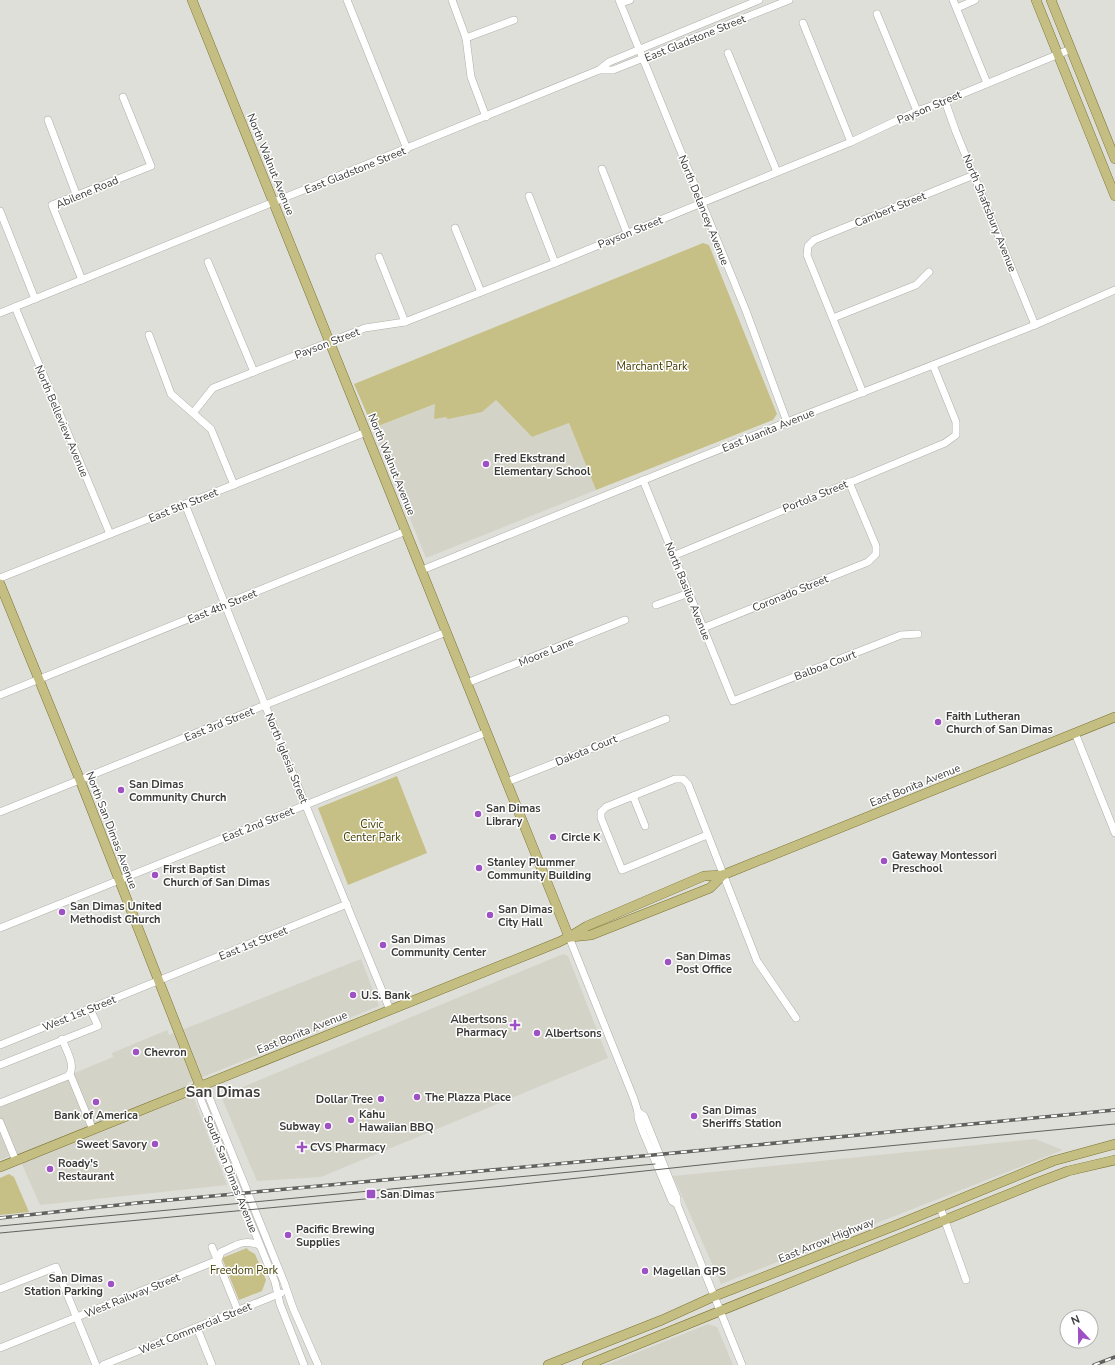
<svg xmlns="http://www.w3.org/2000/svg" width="1115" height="1365" font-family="'Nunito Sans',sans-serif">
	<rect width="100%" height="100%" fill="#dfdfda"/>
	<g fill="#d4d3c7">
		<path d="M 496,400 L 532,437 L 569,423 L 596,490 L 426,558 L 373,428 L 436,404 L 482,412 Z"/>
		<path d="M 563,954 L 568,956 L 608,1058 L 321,1177 L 257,1181 L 221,1096 Z"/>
		<path d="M 361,959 L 379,1006 L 188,1083 L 227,1185 L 40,1205 L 17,1153 L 0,1160 L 0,1104 L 113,1057 L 112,1053 L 167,1030 L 169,1035 Z"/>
		<path d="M 1035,1139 L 1063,1150 L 721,1284 L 673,1176 Z"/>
		<path d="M 708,1324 L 717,1327 L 733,1365 L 606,1365 Z"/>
	</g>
	<g fill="#c6c086">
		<path d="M 703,243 L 709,245 L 777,414 L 773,420 L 596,490 L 569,423 L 532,437 L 496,400 L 482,412 L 448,419 L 446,417 L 434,419 L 435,404 L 373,428 L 354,384 Z"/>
		<path d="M 397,776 L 427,853 L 348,885 L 318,808 Z"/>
		<path d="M 9,1174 L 14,1177 L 29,1212 L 0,1215 L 0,1178 Z"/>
		<path d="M 247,1248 L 248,1250 L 255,1254 L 266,1280 L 262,1291 L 239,1300 L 222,1258 Z"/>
	</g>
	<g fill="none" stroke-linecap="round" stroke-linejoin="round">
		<defs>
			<g id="minor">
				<path d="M 347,0 L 407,149"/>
				<path d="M 452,0 L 466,38 L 471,77 L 486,117"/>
				<path d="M 619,0 L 746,311 L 787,422"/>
				<path d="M 953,0 L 987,83"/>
				<path d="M 621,3 L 630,0"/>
				<path d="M 957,8 L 975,0"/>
				<path d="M 877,14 L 917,111"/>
				<path d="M 803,23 L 851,142"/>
				<path d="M 466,38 L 514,20"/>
				<path d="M 728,53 L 777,172"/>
				<path d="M 599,70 L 613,70 L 789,0"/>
				<path d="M 945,101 L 956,132 L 1035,325"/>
				<path d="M 48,120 L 76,194"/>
				<path d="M 602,169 L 627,233"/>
				<path d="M 529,196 L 555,263"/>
				<path d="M 0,211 L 35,299"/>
				<path d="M 455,228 L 481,292"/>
				<path d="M 379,257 L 405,322"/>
				<path d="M 208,262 L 254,372"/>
				<path d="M 82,280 L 52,205 L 151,166 L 123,97"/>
				<path d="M 15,307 L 110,534"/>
				<path d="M 0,313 L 599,70 L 609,62 L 759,0"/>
				<path d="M 833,318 L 916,285 L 929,272"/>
				<path d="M 149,335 L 171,394 L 211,429 L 234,485"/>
				<path d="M 863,393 L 807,255 L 808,246 L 814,240 L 974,175"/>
				<path d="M 193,413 L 213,388 L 365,328 L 405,322 L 555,263 L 851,142 L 917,111 L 945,101 L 1071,49"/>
				<path d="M 643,480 L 733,701 L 901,635 L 918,634"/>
				<path d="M 185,504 L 285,755 L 390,1010"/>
				<path d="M 673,556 L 945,443 L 956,435 L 956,422 L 933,365"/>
				<path d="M 422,570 L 787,422 L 1035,325 L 1115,290"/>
				<path d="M 0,578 L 366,432"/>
				<path d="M 656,605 L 689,593"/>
				<path d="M 703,628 L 868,562 L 876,554 L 876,546 L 849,482"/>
				<path d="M 467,683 L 625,620"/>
				<path d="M 0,695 L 406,531"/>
				<path d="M 1075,733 L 1115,833"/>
				<path d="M 507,782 L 666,719"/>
				<path d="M 633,796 L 645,826"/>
				<path d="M 0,812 L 446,632"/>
				<path d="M 707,835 L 622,870 L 601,818 L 601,812 L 606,807 L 675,779 L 683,779 L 688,784 L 757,961 L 796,1018"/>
				<path d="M 0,928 L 487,732"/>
				<path d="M 569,937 L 634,1099 L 638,1112 L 638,1118 L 643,1132 L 672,1201 L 677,1204"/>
				<path d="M 0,1045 L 347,904"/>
				<path d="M 0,1065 L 98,1026 L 90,1009"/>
				<path d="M 70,1074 L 93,1130"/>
				<path d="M 200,1086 L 209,1097 L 284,1282 L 293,1308 L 318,1365"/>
				<path d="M 200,1086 L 201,1100 L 275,1282 L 280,1304 L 304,1365"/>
				<path d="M 0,1103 L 68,1076 C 77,1067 66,1050 62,1039"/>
				<path d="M 638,1112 L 644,1116 L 677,1198 L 677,1204 L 742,1365"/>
				<path d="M 0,1122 L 16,1161"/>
				<path d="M 940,1207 L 966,1280"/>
				<path d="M 212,1247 L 238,1311"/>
				<path d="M 0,1289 L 56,1267 L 96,1365"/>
				<path d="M 197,1328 L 212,1365"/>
				<path d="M 0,1348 L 218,1260 L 221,1252 C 237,1245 243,1239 259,1245"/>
				<path d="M 103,1365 L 281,1293"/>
			</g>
			<g id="major">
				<path d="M 192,0 L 569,937"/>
				<path d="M 1036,0 L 1115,196"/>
				<path d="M 1051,0 L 1115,159"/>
				<path d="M 0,584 L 80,780 L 200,1086"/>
				<path d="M 571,937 L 591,935 L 710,888 L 723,875"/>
				<path d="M 0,1167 L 559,942 L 569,937 L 587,926 L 704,876 L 723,875 L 1115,717"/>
				<path d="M 548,1365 L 662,1320 L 715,1296 L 899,1224 L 1053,1161 L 1115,1144"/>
				<path d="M 587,1365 L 1036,1183 L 1068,1171 L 1115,1160"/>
			</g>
		</defs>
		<use href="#minor" stroke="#aeada9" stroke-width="8"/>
		<use href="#major" stroke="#7b7432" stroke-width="10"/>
		<use href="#minor" stroke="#fff" stroke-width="7"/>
		<use href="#major" stroke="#c5be82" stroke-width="9"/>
		<g stroke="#61615e" stroke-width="1">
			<path d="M 0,1226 L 655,1164"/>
			<path d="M 0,1233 L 504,1186 L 775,1157 L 1115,1124"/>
		</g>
		<defs>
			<g id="rail">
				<path d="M 0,1218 L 137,1203 L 653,1155 L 1115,1110"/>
				<path d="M 1094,1365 L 1115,1357"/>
			</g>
		</defs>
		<use href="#rail" stroke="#61615e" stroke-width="3.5"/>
		<use href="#rail" stroke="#fff" stroke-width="2" stroke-dasharray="6" stroke-linecap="butt"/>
	</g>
	<g fill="#9d51c3" stroke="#fff" stroke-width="1.5">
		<circle cx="486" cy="464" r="4"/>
		<circle cx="938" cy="722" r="4"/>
		<circle cx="121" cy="790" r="4"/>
		<circle cx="478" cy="814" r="4"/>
		<circle cx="553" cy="837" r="4"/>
		<circle cx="884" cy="861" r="4"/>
		<circle cx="479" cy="868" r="4"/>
		<circle cx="155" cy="875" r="4"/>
		<circle cx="62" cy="912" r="4"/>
		<circle cx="490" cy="915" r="4"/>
		<circle cx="383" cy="945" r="4"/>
		<circle cx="668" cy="962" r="4"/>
		<circle cx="353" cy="995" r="4"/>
		<path d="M513 1019h4v4h4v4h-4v4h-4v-4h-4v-4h4z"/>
		<circle cx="537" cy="1033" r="4"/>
		<circle cx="136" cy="1052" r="4"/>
		<circle cx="417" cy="1097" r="4"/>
		<circle cx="381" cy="1099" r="4"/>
		<circle cx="96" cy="1102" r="4"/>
		<circle cx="694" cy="1116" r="4"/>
		<circle cx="351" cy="1120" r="4"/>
		<circle cx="328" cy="1126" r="4"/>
		<circle cx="155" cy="1144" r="4"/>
		<path d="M300 1141h4v4h4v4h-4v4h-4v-4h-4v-4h4z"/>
		<circle cx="50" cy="1169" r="4"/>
		<rect x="366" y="1189" width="10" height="10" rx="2"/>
		<circle cx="288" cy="1235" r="4"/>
		<circle cx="645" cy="1271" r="4"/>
		<circle cx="111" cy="1284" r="4"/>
	</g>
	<g text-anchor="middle" stroke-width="3" stroke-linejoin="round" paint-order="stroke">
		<g font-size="11" fill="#3b3b39" stroke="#fff">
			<text transform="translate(695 38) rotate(-22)" y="4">East Gladstone Street</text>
			<text transform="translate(929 107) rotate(-23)" y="4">Payson Street</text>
			<text transform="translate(271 164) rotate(68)" y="4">North Walnut Avenue</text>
			<text transform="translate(355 170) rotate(-22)" y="4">East Gladstone Street</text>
			<text transform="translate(87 192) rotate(-23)" y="4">Abilene Road</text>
			<text transform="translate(890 209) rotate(-22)" y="4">Cambert Street</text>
			<text transform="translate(704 210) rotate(68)" y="4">North Delancey Avenue</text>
			<text transform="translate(990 213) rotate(68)" y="4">North Shaftsbury Avenue</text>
			<text transform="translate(630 232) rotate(-22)" y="4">Payson Street</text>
			<text transform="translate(327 343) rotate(-21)" y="4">Payson Street</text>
			<text transform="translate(62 421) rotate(67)" y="4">North Belleview Avenue</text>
			<text transform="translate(768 430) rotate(-22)" y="4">East Juanita Avenue</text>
			<text transform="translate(392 464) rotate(68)" y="4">North Walnut Avenue</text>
			<text transform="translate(815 496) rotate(-22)" y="4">Portola Street</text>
			<text transform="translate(183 505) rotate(-22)" y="4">East 5th Street</text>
			<text transform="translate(688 591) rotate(68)" y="4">North Basilio Avenue</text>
			<text transform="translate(790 593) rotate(-22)" y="4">Coronado Street</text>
			<text transform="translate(222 606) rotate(-22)" y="4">East 4th Street</text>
			<text transform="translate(546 652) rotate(-22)" y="4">Moore Lane</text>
			<text transform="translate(825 665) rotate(-21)" y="4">Balboa Court</text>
			<text transform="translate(219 724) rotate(-22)" y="4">East 3rd Street</text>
			<text transform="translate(586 750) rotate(-22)" y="4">Dakota Court</text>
			<text transform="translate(287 758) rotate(68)" y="4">North Iglesia Street</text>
			<text transform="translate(915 785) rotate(-22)" y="4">East Bonita Avenue</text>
			<text transform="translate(258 824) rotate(-22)" y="4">East 2nd Street</text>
			<text transform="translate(112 830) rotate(69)" y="4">North San Dimas Avenue</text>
			<text transform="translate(253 943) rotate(-22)" y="4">East 1st Street</text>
			<text transform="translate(79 1013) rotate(-22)" y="4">West 1st Street</text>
			<text transform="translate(302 1032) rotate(-22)" y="4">East Bonita Avenue</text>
			<text transform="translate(231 1174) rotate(68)" y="4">South San Dimas Avenue</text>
			<text transform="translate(826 1240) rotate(-22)" y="4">East Arrow Highway</text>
			<text transform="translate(132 1295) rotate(-22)" y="4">West Railway Street</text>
			<text transform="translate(195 1328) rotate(-22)" y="4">West Commercial Street</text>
		</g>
		<g font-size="11" fill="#433d01" stroke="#fff">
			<text x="652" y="370">Marchant Park</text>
			<text x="372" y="828">Civic<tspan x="372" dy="13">Center Park</tspan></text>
			<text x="244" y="1274">Freedom Park</text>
		</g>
		<g font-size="11" font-weight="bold" fill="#3b3b39" stroke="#fff" text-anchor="start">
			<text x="494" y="462">Fred Ekstrand<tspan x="494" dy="13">Elementary School</tspan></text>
			<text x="946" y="720">Faith Lutheran<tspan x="946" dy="13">Church of San Dimas</tspan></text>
			<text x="129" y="788">San Dimas<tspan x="129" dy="13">Community Church</tspan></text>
			<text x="486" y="812">San Dimas<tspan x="486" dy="13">Library</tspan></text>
			<text x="561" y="841">Circle K</text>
			<text x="892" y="859">Gateway Montessori<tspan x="892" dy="13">Preschool</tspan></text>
			<text x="487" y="866">Stanley Plummer<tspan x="487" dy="13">Community Building</tspan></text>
			<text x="163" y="873">First Baptist<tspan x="163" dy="13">Church of San Dimas</tspan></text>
			<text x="70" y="910">San Dimas United<tspan x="70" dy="13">Methodist Church</tspan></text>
			<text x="498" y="913">San Dimas<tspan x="498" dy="13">City Hall</tspan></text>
			<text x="391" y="943">San Dimas<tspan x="391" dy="13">Community Center</tspan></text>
			<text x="676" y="960">San Dimas<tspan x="676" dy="13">Post Office</tspan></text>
			<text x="361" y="999">U.S. Bank</text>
			<text x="507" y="1023" text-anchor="end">Albertsons<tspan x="507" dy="13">Pharmacy</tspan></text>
			<text x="545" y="1037">Albertsons</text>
			<text x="144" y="1056">Chevron</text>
			<text x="425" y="1101">The Plazza Place</text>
			<text x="373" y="1103" text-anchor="end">Dollar Tree</text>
			<text x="702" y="1114">San Dimas<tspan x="702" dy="13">Sheriffs Station</tspan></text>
			<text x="359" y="1118">Kahu<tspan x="359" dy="13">Hawaiian BBQ</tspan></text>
			<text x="96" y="1119" text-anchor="middle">Bank of America</text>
			<text x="320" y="1130" text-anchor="end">Subway</text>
			<text x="147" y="1148" text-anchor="end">Sweet Savory</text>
			<text x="310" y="1151">CVS Pharmacy</text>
			<text x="58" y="1167">Roady's<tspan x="58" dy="13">Restaurant</tspan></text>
			<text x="380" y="1198">San Dimas</text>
			<text x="296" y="1233">Pacific Brewing<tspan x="296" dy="13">Supplies</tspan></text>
			<text x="653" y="1275">Magellan GPS</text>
			<text x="103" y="1282" text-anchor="end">San Dimas<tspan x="103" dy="13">Station Parking</tspan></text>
		</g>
		<g font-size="15" font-weight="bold" fill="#3e3d39" stroke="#fff">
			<text x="223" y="1097">San Dimas</text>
		</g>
	</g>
	<g transform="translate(1079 1329) rotate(338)"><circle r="19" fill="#ffffff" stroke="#b1b1b0"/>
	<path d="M0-3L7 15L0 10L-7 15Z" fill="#9d51c3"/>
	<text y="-6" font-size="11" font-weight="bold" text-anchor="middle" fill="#3b3b39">N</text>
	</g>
</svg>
